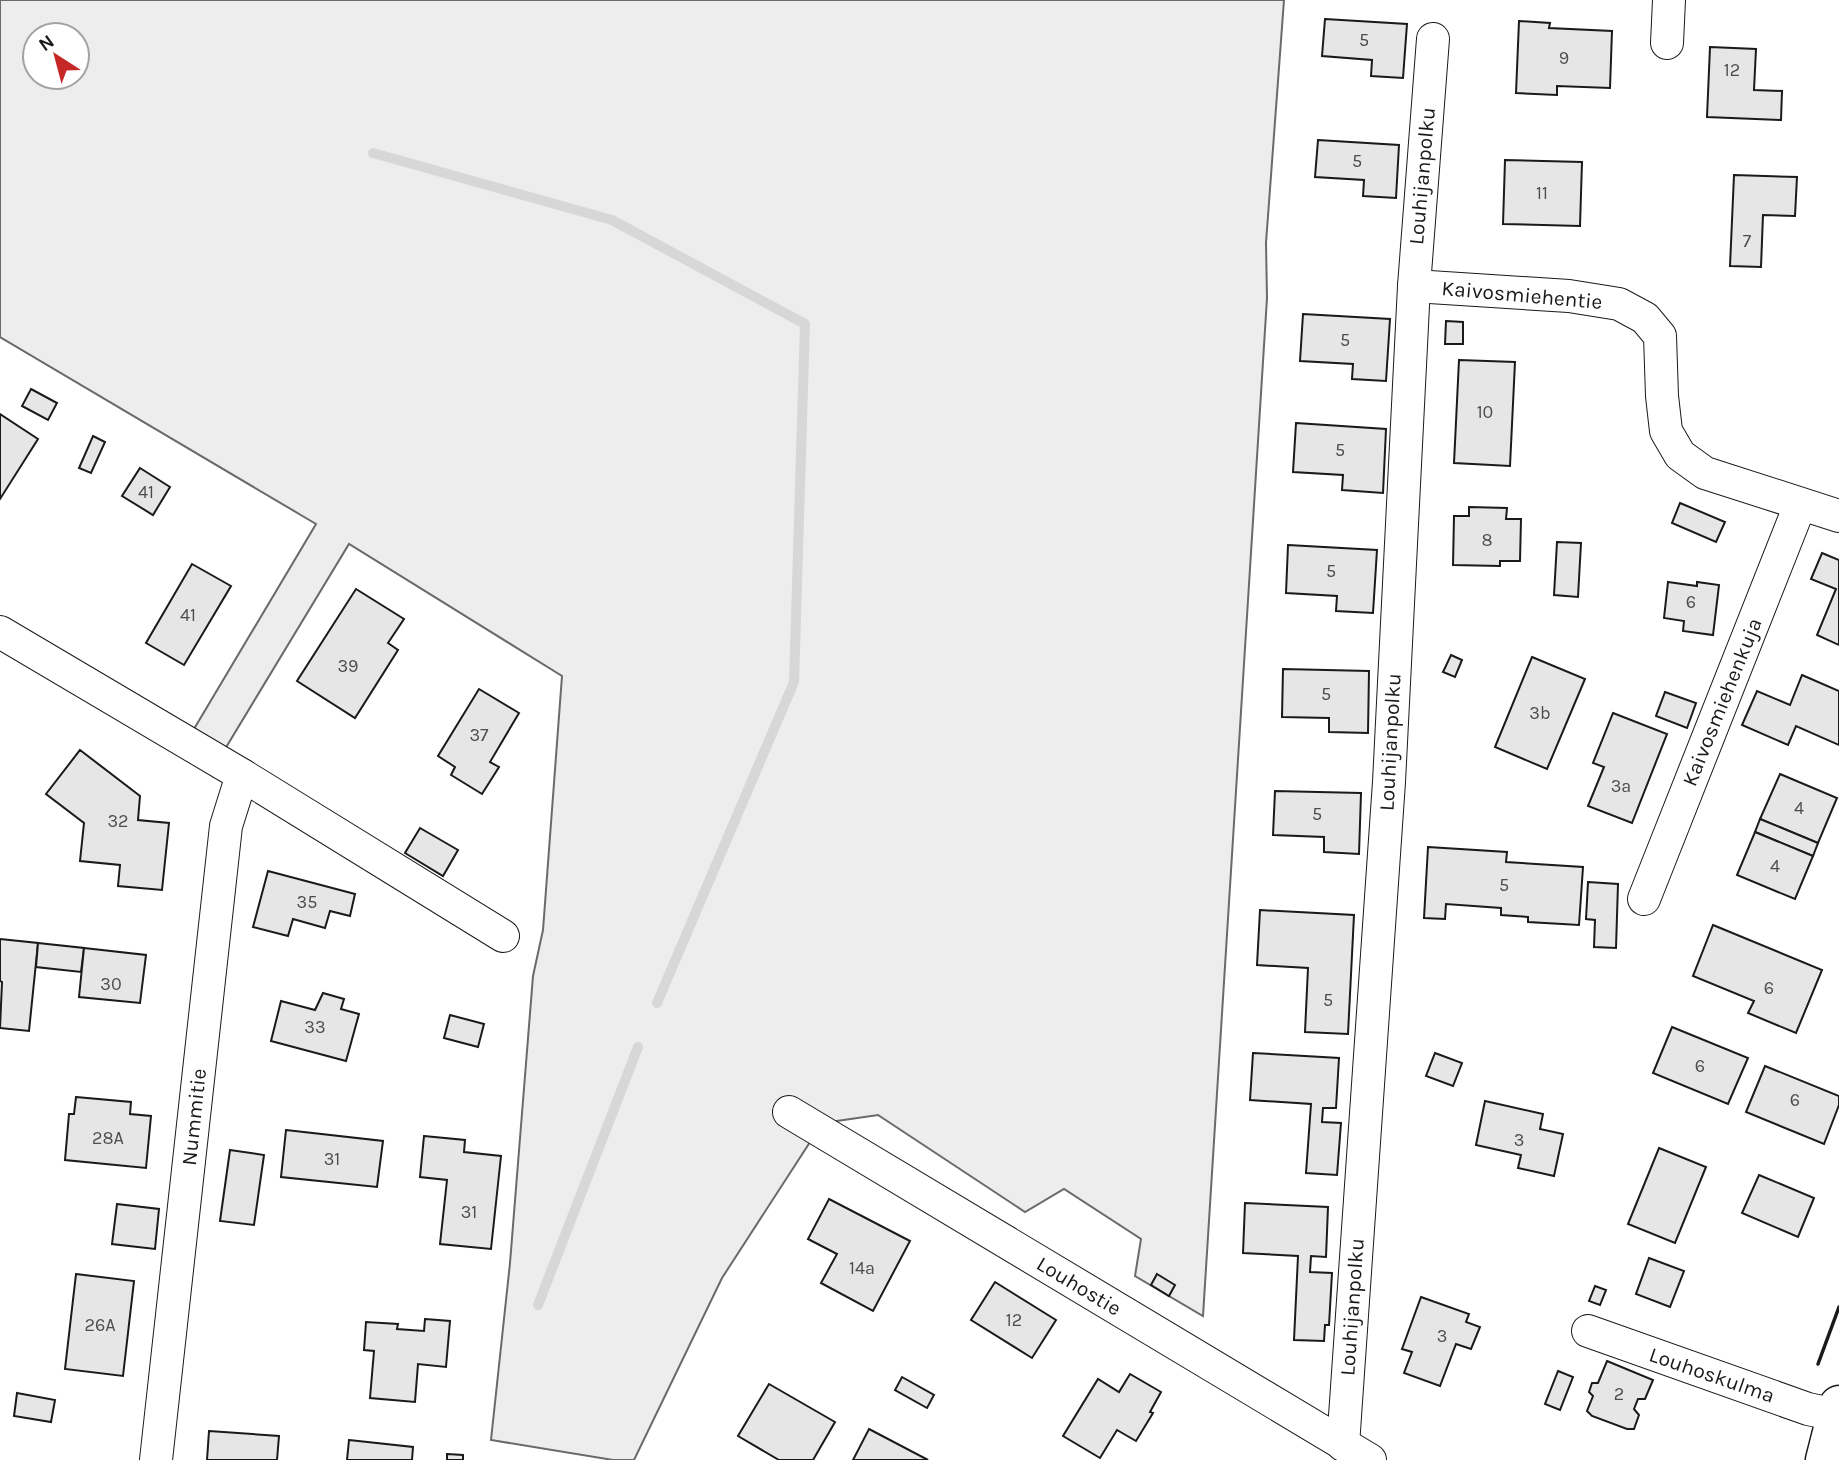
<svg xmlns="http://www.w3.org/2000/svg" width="1839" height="1460" font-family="Karla,sans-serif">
	<rect width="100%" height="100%" fill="#fff"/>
	<path fill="#ededed" stroke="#6a6a6a" stroke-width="2" fill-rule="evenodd" d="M 0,0 L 1284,0 L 1266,243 L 1267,298 L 1203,1316 L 1135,1276 L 1141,1239 L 1064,1189 L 1025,1212 L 878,1115 L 830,1122 L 814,1136 L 722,1278 L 634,1460 L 613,1460 L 491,1440 L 510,1263 L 533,976 L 543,930 L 562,676 L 349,544 L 225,749 L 194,729 L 316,524 L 0,337 ZM 35,35 L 77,35 L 77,77 L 35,77 Z"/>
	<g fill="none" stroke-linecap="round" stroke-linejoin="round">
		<g stroke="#d7d7d7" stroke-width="10">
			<path d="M 373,153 L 612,220 L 805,324 L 794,682 L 657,1003"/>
			<path d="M 538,1305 L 638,1047"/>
		</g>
	</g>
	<g fill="#e6e6e6" stroke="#1a1a1a" stroke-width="2">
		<path d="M 1325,19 L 1407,24 L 1403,78 L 1371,76 L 1372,60 L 1322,56 Z"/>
		<path d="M 1519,21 L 1550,23 L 1549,28 L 1612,31 L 1610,88 L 1557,86 L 1557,95 L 1516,93 Z"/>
		<path d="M 1710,47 L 1756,49 L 1754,90 L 1782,91 L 1781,120 L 1707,117 Z"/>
		<path d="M 1318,140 L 1399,145 L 1396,198 L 1363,196 L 1364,180 L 1315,177 Z"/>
		<path d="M 1505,160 L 1582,162 L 1580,226 L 1503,224 Z"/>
		<path d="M 1734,175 L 1797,177 L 1795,216 L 1763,215 L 1761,267 L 1730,266 Z"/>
		<path d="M 1303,314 L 1390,319 L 1386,381 L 1352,379 L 1353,364 L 1300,361 Z"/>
		<path d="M 1446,321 L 1463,322 L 1463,344 L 1445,344 Z"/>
		<path d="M 1459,360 L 1515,362 L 1510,466 L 1454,463 Z"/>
		<path d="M 31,389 L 57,403 L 48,420 L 22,406 Z"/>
		<path d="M 0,414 L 38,439 L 0,499 Z"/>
		<path d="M 1296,423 L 1386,429 L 1383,493 L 1342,490 L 1343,475 L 1293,472 Z"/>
		<path d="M 93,436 L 105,442 L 91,473 L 79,468 Z"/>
		<path d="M 140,468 L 170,487 L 153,515 L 122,496 Z"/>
		<path d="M 1680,503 L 1725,522 L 1716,542 L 1672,523 Z"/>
		<path d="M 1469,507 L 1507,508 L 1506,519 L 1521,519 L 1520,561 L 1500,561 L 1500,566 L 1453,565 L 1454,516 L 1469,516 Z"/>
		<path d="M 1557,542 L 1581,543 L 1578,597 L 1554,595 Z"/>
		<path d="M 1288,545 L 1377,550 L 1373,613 L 1336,611 L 1337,596 L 1286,593 Z"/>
		<path d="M 1822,553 L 1839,560 L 1839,645 L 1817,635 L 1836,589 L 1811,579 Z"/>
		<path d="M 192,564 L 231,586 L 184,665 L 146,643 Z"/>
		<path d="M 1668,582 L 1697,586 L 1697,582 L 1719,585 L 1713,635 L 1683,631 L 1684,621 L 1664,618 Z"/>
		<path d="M 356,589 L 404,619 L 388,643 L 398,650 L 355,718 L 297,681 Z"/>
		<path d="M 1451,655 L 1462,660 L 1455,677 L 1443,672 Z"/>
		<path d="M 1532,657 L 1585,679 L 1547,769 L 1495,747 Z"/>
		<path d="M 1283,669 L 1369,671 L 1368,733 L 1329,732 L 1329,718 L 1282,717 Z"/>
		<path d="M 1802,675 L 1839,691 L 1839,745 L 1796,726 L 1788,745 L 1742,725 L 1757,691 L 1790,705 Z"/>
		<path d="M 479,689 L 519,713 L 490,762 L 499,767 L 482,794 L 451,775 L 455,767 L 438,756 Z"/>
		<path d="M 1665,692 L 1696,703 L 1687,728 L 1656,716 Z"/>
		<path d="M 1613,713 L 1667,734 L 1632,823 L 1588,806 L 1604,767 L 1593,763 Z"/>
		<path d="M 80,750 L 140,796 L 138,820 L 169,823 L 162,890 L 118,886 L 120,865 L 80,861 L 84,823 L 46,794 Z"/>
		<path d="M 1780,774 L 1837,798 L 1818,843 L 1760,819 Z"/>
		<path d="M 1275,791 L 1361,793 L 1359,854 L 1324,852 L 1324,837 L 1273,835 Z"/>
		<path d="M 1760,819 L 1818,843 L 1813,856 L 1755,832 Z"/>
		<path d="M 420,828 L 458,850 L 443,876 L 405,853 Z"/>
		<path d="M 1755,832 L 1813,856 L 1795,899 L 1737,875 Z"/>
		<path d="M 1428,847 L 1507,852 L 1506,862 L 1583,867 L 1579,925 L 1528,922 L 1528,917 L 1501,915 L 1501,908 L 1446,904 L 1445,919 L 1424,918 Z"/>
		<path d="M 268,871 L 355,894 L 350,916 L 330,911 L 325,928 L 293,919 L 288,936 L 253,927 Z"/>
		<path d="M 1588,882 L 1618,884 L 1616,948 L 1594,947 L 1595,920 L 1586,919 Z"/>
		<path d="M 1260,910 L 1354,915 L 1348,1034 L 1305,1032 L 1308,968 L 1257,965 Z"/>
		<path d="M 1713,925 L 1822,970 L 1796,1033 L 1748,1013 L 1754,1001 L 1693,976 Z"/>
		<path d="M 0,939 L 38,943 L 29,1031 L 0,1028 L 2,982 L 0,981 Z"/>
		<path d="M 38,943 L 84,948 L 81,972 L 36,967 Z"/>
		<path d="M 84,948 L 146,955 L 140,1003 L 79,997 Z"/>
		<path d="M 323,993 L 344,999 L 341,1009 L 359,1014 L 346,1061 L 271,1041 L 281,1001 L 315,1010 Z"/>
		<path d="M 450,1015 L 484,1024 L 478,1047 L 444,1038 Z"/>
		<path d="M 1672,1027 L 1748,1058 L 1728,1104 L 1653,1073 Z"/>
		<path d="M 1253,1053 L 1339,1058 L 1336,1108 L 1323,1108 L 1322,1122 L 1341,1123 L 1337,1175 L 1306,1173 L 1311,1104 L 1250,1100 Z"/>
		<path d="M 1435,1053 L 1462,1063 L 1453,1086 L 1426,1076 Z"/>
		<path d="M 1765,1066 L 1839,1096 L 1839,1105 L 1824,1144 L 1746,1112 Z"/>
		<path d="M 76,1097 L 131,1102 L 130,1114 L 151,1116 L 146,1168 L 65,1160 L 69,1114 L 74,1114 Z"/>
		<path d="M 1485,1101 L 1543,1114 L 1540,1129 L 1563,1134 L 1554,1176 L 1518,1168 L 1521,1155 L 1476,1145 Z"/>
		<path d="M 286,1130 L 383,1141 L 377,1187 L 281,1177 Z"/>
		<path d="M 424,1136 L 465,1140 L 464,1152 L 501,1156 L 491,1249 L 440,1244 L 447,1180 L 420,1177 Z"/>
		<path d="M 1659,1148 L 1706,1167 L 1675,1243 L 1628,1224 Z"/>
		<path d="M 230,1150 L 264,1155 L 254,1225 L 220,1221 Z"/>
		<path d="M 1759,1175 L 1814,1198 L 1798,1237 L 1742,1213 Z"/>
		<path d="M 829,1199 L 910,1241 L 873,1311 L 821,1283 L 837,1254 L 808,1239 Z"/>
		<path d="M 1245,1203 L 1328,1207 L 1326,1257 L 1311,1256 L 1310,1272 L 1332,1273 L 1329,1325 L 1325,1325 L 1324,1341 L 1294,1340 L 1298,1256 L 1243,1253 Z"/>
		<path d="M 117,1204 L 159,1209 L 155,1249 L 112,1244 Z"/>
		<path d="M 1649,1258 L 1684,1271 L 1670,1307 L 1636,1294 Z"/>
		<path d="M 76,1274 L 134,1281 L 123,1376 L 65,1369 Z"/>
		<path d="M 1157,1274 L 1175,1285 L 1169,1296 L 1151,1285 Z"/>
		<path d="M 995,1282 L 1056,1320 L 1032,1358 L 971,1320 Z"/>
		<path d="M 1595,1286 L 1606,1290 L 1600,1305 L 1589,1301 Z"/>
		<path d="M 1421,1297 L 1469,1314 L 1466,1322 L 1480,1327 L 1471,1349 L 1456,1344 L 1440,1386 L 1404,1373 L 1412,1352 L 1402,1349 Z"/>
		<path d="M 425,1319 L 450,1321 L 446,1367 L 418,1364 L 415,1402 L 370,1398 L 374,1351 L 364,1350 L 366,1322 L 398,1324 L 397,1329 L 424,1331 Z"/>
		<path d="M 1607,1361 L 1653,1380 L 1645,1399 L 1638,1399 L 1634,1409 L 1639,1415 L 1634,1429 L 1627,1429 L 1592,1416 L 1587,1411 L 1593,1396 L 1589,1392 L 1592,1383 L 1598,1383 Z"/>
		<path d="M 1558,1371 L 1573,1377 L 1560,1410 L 1545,1404 Z"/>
		<path d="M 1130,1374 L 1161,1392 L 1150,1412 L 1153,1413 L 1136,1441 L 1117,1430 L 1100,1458 L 1063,1436 L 1098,1379 L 1119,1392 Z"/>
		<path d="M 902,1377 L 934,1395 L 927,1408 L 895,1390 Z"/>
		<path d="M 769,1384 L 835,1422 L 813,1460 L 779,1460 L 738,1436 Z"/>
		<path d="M 17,1393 L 55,1400 L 51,1422 L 14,1416 Z"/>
		<path d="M 869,1429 L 928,1460 L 853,1460 Z"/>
		<path d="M 209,1431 L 279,1436 L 277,1460 L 207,1460 Z"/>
		<path d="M 349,1440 L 413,1447 L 412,1460 L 347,1460 Z"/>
		<path d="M 447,1454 L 463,1455 L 463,1460 L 447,1460 Z"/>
	</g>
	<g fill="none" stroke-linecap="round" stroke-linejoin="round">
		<defs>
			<g id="street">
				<path d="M 1667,43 L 1669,0"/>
				<path d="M 1414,286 L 1569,296 L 1619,304 L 1645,318 L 1660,336 L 1662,396 L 1666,431 L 1680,455 L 1705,473 L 1839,516"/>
				<path d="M 0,632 L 242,775 L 226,826 L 156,1460"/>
				<path d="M 242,775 L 503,936"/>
				<path d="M 1644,899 L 1800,505"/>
				<path d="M 789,1112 L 1370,1460"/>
				<path d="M 1588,1331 L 1808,1409 L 1836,1415"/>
				<path d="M 1343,1445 L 1389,782 L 1414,286 L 1433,39"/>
			</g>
			<path id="primary" d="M 1825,1460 L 1839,1405"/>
		</defs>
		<use href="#street" stroke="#1a1a1a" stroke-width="34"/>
		<use href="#primary" stroke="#1a1a1a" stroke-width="41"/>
		<use href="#street" stroke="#fff" stroke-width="32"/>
		<use href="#primary" stroke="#fff" stroke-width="38"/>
		<path stroke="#1a1a1a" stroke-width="3.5" d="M 1818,1364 L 1839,1307"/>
	</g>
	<g text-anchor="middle" stroke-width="5" stroke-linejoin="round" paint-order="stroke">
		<g font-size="18" fill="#4d4d4d">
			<text x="1364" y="46">5</text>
			<text x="1564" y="64">9</text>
			<text x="1732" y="76">12</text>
			<text x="1357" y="167">5</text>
			<text x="1542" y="199">11</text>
			<text x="1747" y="247">7</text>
			<text x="1345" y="346">5</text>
			<text x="1485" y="418">10</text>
			<text x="1340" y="456">5</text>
			<text x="146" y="498">41</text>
			<text x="1487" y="546">8</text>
			<text x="1331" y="577">5</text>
			<text x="1691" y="608">6</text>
			<text x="188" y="621">41</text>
			<text x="348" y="672">39</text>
			<text x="1326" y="700">5</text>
			<text x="1540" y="719">3b</text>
			<text x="479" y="741">37</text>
			<text x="1621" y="792">3a</text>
			<text x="1799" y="814">4</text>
			<text x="1317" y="820">5</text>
			<text x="118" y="827">32</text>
			<text x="1775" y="872">4</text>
			<text x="1504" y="891">5</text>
			<text x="307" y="908">35</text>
			<text x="111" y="990">30</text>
			<text x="1769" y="994">6</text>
			<text x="1328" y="1006">5</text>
			<text x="315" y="1033">33</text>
			<text x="1700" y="1072">6</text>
			<text x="1795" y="1106">6</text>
			<text x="108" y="1144">28A</text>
			<text x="1519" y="1146">3</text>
			<text x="332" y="1165">31</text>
			<text x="469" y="1218">31</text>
			<text x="862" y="1274">14a</text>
			<text x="1014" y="1326">12</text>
			<text x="100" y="1331">26A</text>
			<text x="1442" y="1342">3</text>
			<text x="1619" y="1400">2</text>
		</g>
		<g font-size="21" fill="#1a1a1a" stroke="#fff">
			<text transform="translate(1422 176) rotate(-85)" y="7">Louhijanpolku</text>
			<text transform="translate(1522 295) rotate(5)" y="7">Kaivosmiehentie</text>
			<text transform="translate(1722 702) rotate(-68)" y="7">Kaivosmiehenkuja</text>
			<text transform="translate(1390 742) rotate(-87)" y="7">Louhijanpolku</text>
			<text transform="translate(194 1117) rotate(-84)" y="7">Nummitie</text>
			<text transform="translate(1079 1286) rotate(31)" y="7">Louhostie</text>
			<text transform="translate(1352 1307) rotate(-86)" y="7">Louhijanpolku</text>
			<text transform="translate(1712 1375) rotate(19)" y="7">Louhoskulma</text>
		</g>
	</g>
	<g transform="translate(56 56) rotate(324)"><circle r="33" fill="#ffffff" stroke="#a3a3a3" stroke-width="2"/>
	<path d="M0-5L12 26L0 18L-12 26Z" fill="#c62828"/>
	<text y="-10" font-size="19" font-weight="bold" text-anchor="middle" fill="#1a1a1a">N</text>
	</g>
</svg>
